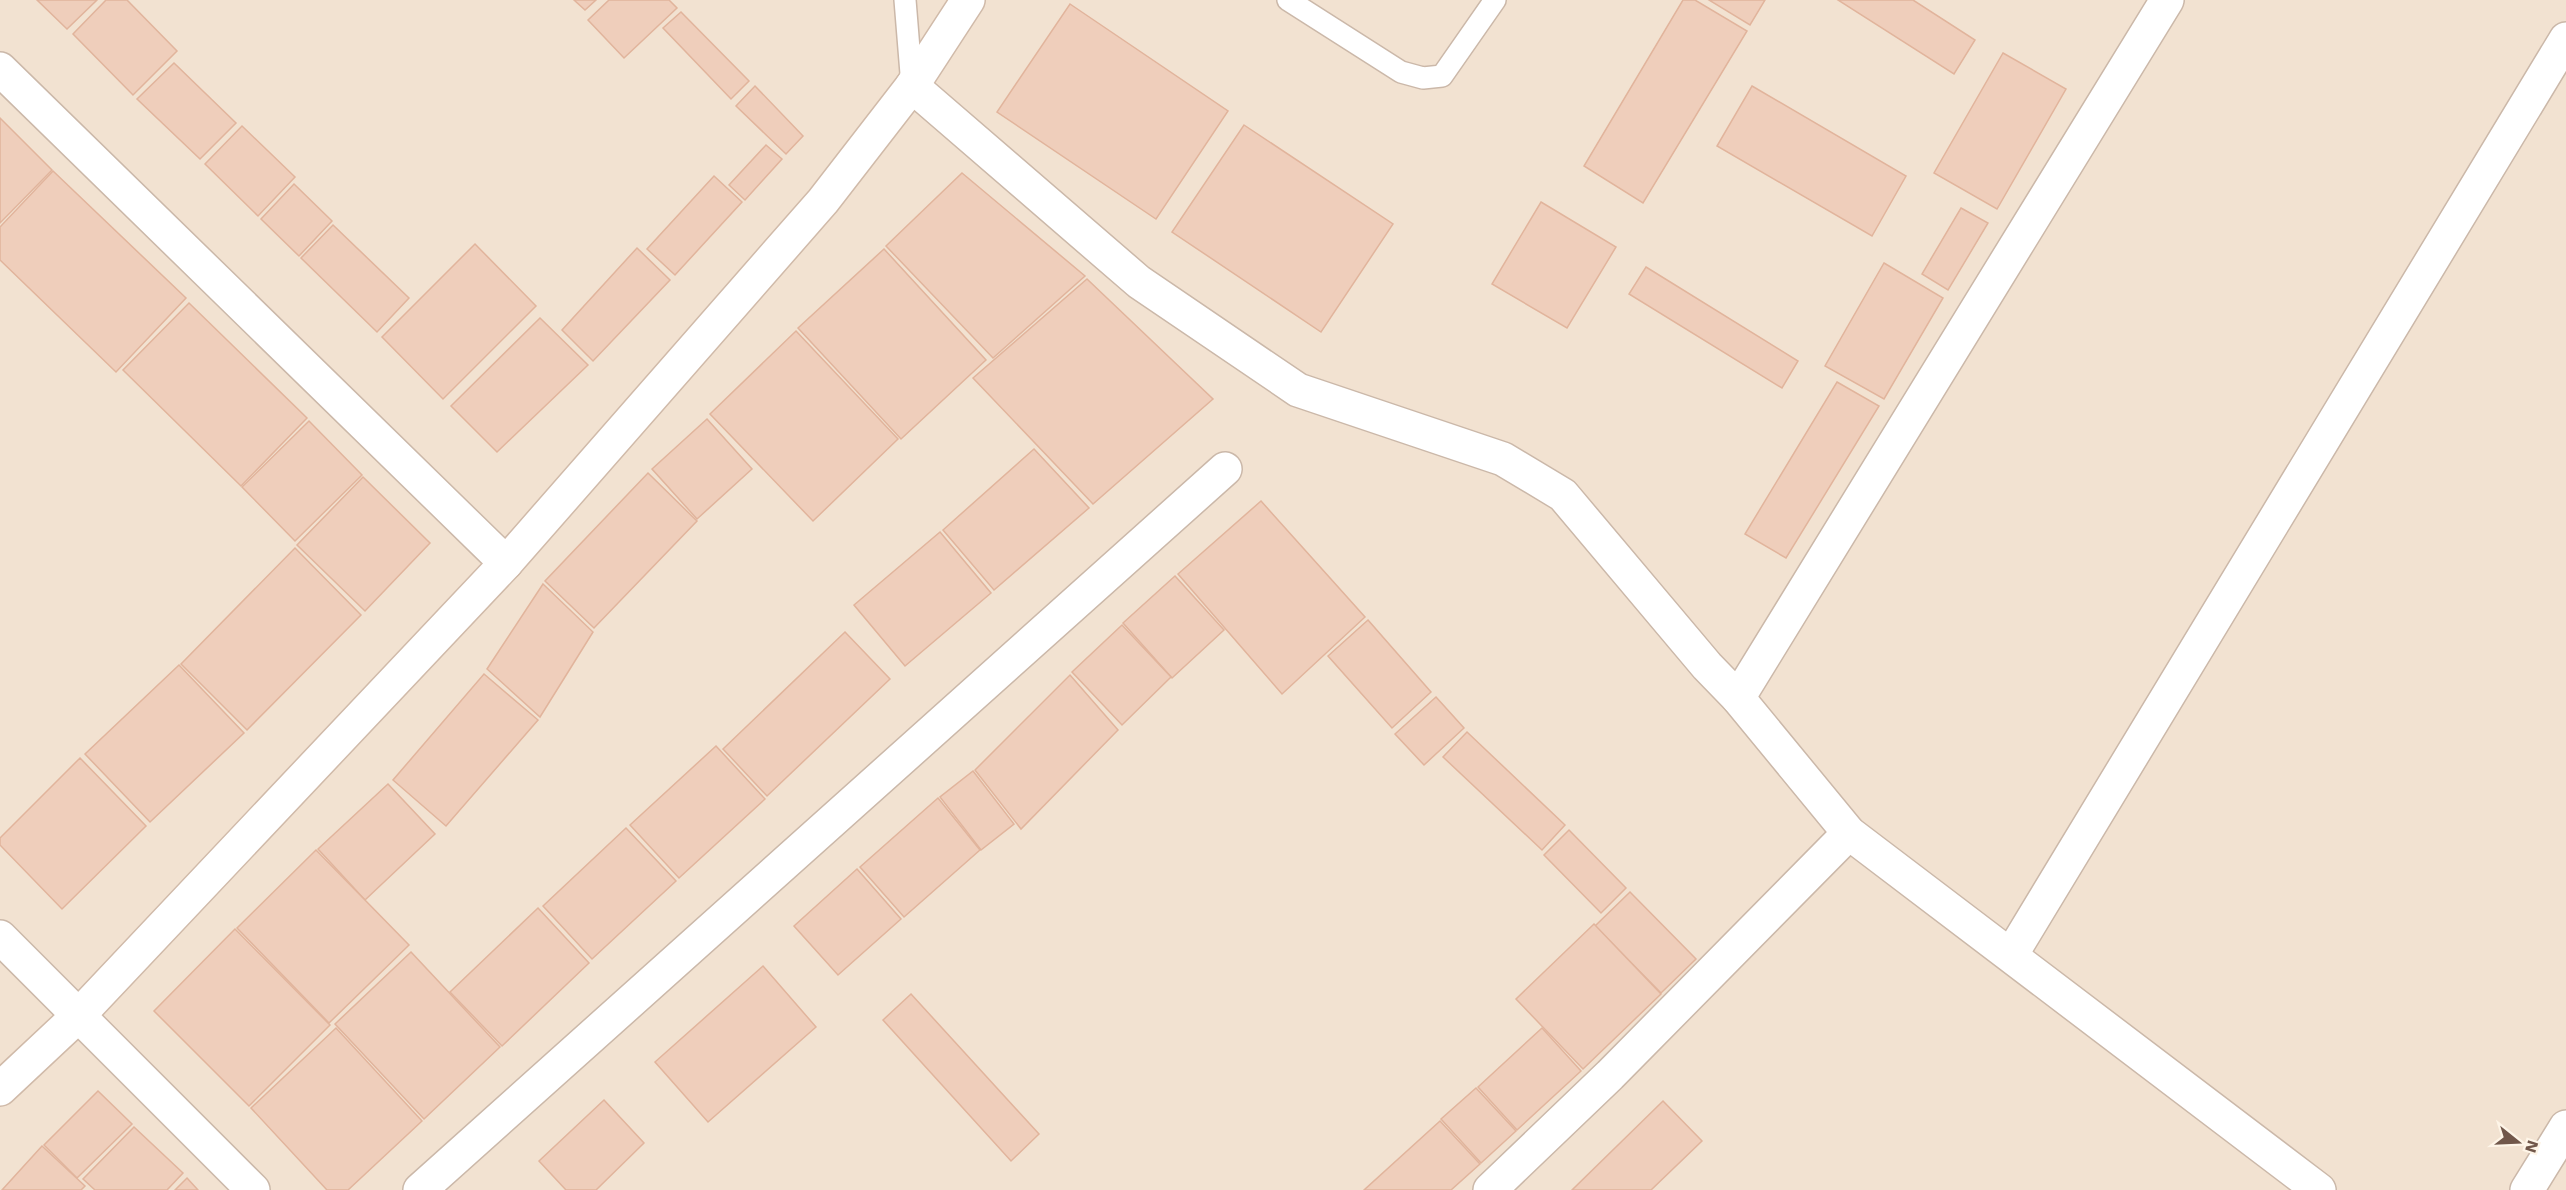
<svg xmlns="http://www.w3.org/2000/svg" width="2566" height="1190" font-family="'Work Sans',sans-serif">
	<rect width="100%" height="100%" fill="#fbf1e2"/>
	<rect fill="#f2e2d1" x="0" y="0" width="2566" height="1190"/>
	<g fill="#efcebb" stroke="#e1b49c" stroke-width="1.5">
		<path d="M 37,0 L 97,0 L 67,29 Z"/>
		<path d="M 106,0 L 127,0 L 177,51 L 133,95 L 73,34 Z"/>
		<path d="M 574,0 L 596,0 L 585,10 Z"/>
		<path d="M 609,0 L 669,0 L 677,8 L 624,58 L 588,20 Z"/>
		<path d="M 1683,0 L 1695,0 L 1747,31 L 1643,203 L 1584,166 Z"/>
		<path d="M 1709,0 L 1765,0 L 1750,25 Z"/>
		<path d="M 1838,0 L 1913,0 L 1975,40 L 1954,74 Z"/>
		<path d="M 1070,4 L 1228,111 L 1156,219 L 997,112 Z"/>
		<path d="M 681,12 L 749,81 L 731,99 L 663,28 Z"/>
		<path d="M 2003,53 L 2066,89 L 1997,209 L 1934,173 Z"/>
		<path d="M 174,63 L 236,123 L 200,159 L 137,99 Z"/>
		<path d="M 755,86 L 803,136 L 786,154 L 736,106 Z"/>
		<path d="M 1752,86 L 1906,176 L 1872,236 L 1717,146 Z"/>
		<path d="M 0,118 L 52,170 L 0,223 Z"/>
		<path d="M 1244,125 L 1393,224 L 1321,332 L 1172,232 Z"/>
		<path d="M 242,126 L 295,177 L 258,216 L 205,164 Z"/>
		<path d="M 766,145 L 782,159 L 745,200 L 729,185 Z"/>
		<path d="M 53,171 L 186,298 L 116,372 L 0,260 L 0,227 Z"/>
		<path d="M 962,173 L 1085,276 L 993,358 L 886,246 Z"/>
		<path d="M 714,176 L 742,202 L 675,275 L 647,249 Z"/>
		<path d="M 294,184 L 332,221 L 299,256 L 261,219 Z"/>
		<path d="M 1541,202 L 1616,247 L 1567,328 L 1492,284 Z"/>
		<path d="M 1961,208 L 1988,223 L 1948,290 L 1922,274 Z"/>
		<path d="M 333,225 L 409,298 L 377,332 L 301,258 Z"/>
		<path d="M 475,244 L 536,306 L 443,399 L 382,337 Z"/>
		<path d="M 637,248 L 670,280 L 593,361 L 562,330 Z"/>
		<path d="M 884,249 L 986,360 L 901,439 L 798,328 Z"/>
		<path d="M 1884,263 L 1943,298 L 1884,399 L 1825,366 Z"/>
		<path d="M 1646,267 L 1798,361 L 1782,388 L 1629,294 Z"/>
		<path d="M 1087,279 L 1213,399 L 1093,504 L 973,378 Z"/>
		<path d="M 189,303 L 307,418 L 241,486 L 123,370 Z"/>
		<path d="M 540,318 L 588,365 L 497,452 L 451,406 Z"/>
		<path d="M 796,331 L 898,439 L 813,521 L 710,414 Z"/>
		<path d="M 1837,382 L 1879,406 L 1786,558 L 1745,534 Z"/>
		<path d="M 707,419 L 752,469 L 697,519 L 652,469 Z"/>
		<path d="M 309,421 L 362,475 L 295,541 L 242,487 Z"/>
		<path d="M 1034,449 L 1089,508 L 994,590 L 943,530 Z"/>
		<path d="M 648,473 L 697,521 L 594,628 L 545,581 Z"/>
		<path d="M 363,477 L 430,543 L 365,611 L 297,545 Z"/>
		<path d="M 1261,501 L 1365,617 L 1282,694 L 1178,574 Z"/>
		<path d="M 940,532 L 991,593 L 905,666 L 854,605 Z"/>
		<path d="M 295,548 L 361,615 L 247,730 L 181,664 Z"/>
		<path d="M 1175,576 L 1224,630 L 1172,678 L 1123,623 Z"/>
		<path d="M 543,584 L 593,632 L 540,717 L 487,669 Z"/>
		<path d="M 1368,620 L 1431,692 L 1392,728 L 1328,656 Z"/>
		<path d="M 1122,625 L 1171,677 L 1122,725 L 1072,672 Z"/>
		<path d="M 845,632 L 890,679 L 767,796 L 723,749 Z"/>
		<path d="M 179,665 L 244,733 L 150,822 L 85,754 Z"/>
		<path d="M 484,674 L 538,720 L 446,826 L 393,780 Z"/>
		<path d="M 1070,675 L 1118,730 L 1021,829 L 975,770 Z"/>
		<path d="M 1436,697 L 1464,728 L 1424,765 L 1395,734 Z"/>
		<path d="M 1467,732 L 1565,825 L 1542,850 L 1443,757 Z"/>
		<path d="M 716,746 L 765,799 L 679,878 L 630,825 Z"/>
		<path d="M 80,758 L 146,826 L 62,909 L 0,845 L 0,838 Z"/>
		<path d="M 973,771 L 1014,824 L 981,850 L 940,797 Z"/>
		<path d="M 388,784 L 435,834 L 365,900 L 318,849 Z"/>
		<path d="M 938,798 L 980,850 L 904,917 L 860,867 Z"/>
		<path d="M 626,828 L 676,881 L 592,959 L 543,906 Z"/>
		<path d="M 1569,830 L 1626,888 L 1601,913 L 1544,855 Z"/>
		<path d="M 316,850 L 409,945 L 329,1023 L 237,928 Z"/>
		<path d="M 857,869 L 901,919 L 838,975 L 794,926 Z"/>
		<path d="M 1630,892 L 1696,959 L 1661,993 L 1595,926 Z"/>
		<path d="M 538,908 L 589,963 L 502,1046 L 450,992 Z"/>
		<path d="M 1594,924 L 1661,994 L 1583,1069 L 1516,999 Z"/>
		<path d="M 235,929 L 330,1025 L 249,1106 L 154,1011 Z"/>
		<path d="M 411,952 L 500,1047 L 424,1119 L 335,1024 Z"/>
		<path d="M 763,966 L 816,1027 L 708,1122 L 655,1062 Z"/>
		<path d="M 911,994 L 1039,1134 L 1011,1161 L 883,1020 Z"/>
		<path d="M 336,1028 L 422,1121 L 348,1190 L 327,1190 L 251,1108 Z"/>
		<path d="M 1542,1028 L 1581,1071 L 1517,1130 L 1478,1087 Z"/>
		<path d="M 1476,1088 L 1516,1131 L 1481,1163 L 1441,1119 Z"/>
		<path d="M 98,1091 L 132,1124 L 77,1178 L 44,1145 Z"/>
		<path d="M 604,1100 L 644,1143 L 596,1190 L 566,1190 L 539,1161 Z"/>
		<path d="M 1663,1101 L 1702,1141 L 1651,1190 L 1572,1190 Z"/>
		<path d="M 1440,1121 L 1480,1164 L 1451,1190 L 1364,1190 Z"/>
		<path d="M 134,1127 L 183,1173 L 167,1190 L 95,1190 L 83,1179 Z"/>
		<path d="M 42,1146 L 85,1186 L 81,1190 L 2,1190 Z"/>
		<path d="M 187,1178 L 198,1190 L 175,1190 Z"/>
	</g>
	<g fill="none" stroke-linecap="round" stroke-linejoin="round">
		<defs>
			<g id="lane">
				<path d="M 905,0 L 912,86"/>
				<path d="M 1288,0 L 1401,72 L 1423,78 L 1442,76 L 1495,0"/>
			</g>
			<g id="street">
				<path d="M 0,69 L 506,563"/>
				<path d="M 912,86 L 1139,282 L 1298,390 L 1503,459 L 1563,495 L 1707,666 L 1738,698 L 1849,833 L 2319,1190"/>
				<path d="M 1738,698 L 2167,0"/>
				<path d="M 0,937 L 253,1190"/>
				<path d="M 2011,955 L 2566,39"/>
				<path d="M 420,1190 L 1225,469"/>
				<path d="M 1490,1190 L 1610,1075 L 1849,833"/>
				<path d="M 2527,1190 L 2566,1127"/>
			</g>
			<path id="secondary" d="M 0,1089 L 79,1015 L 506,563 L 823,201 L 912,86 L 968,0"/>
		</defs>
		<use href="#lane" stroke="#cbb8a9" stroke-width="24"/>
		<use href="#street" stroke="#cbb8a9" stroke-width="36"/>
		<use href="#secondary" stroke="#d0baa9" stroke-width="36"/>
		<use href="#lane" stroke="#fff" stroke-width="21"/>
		<use href="#street" stroke="#fff" stroke-width="33"/>
		<use href="#secondary" stroke="#fff" stroke-width="33"/>
	</g>
	<g transform="translate(2518 1142) rotate(108)" stroke="#fef5e8" stroke-width="4.5" paint-order="stroke">
	<path d="M0-4.5L10 22L0 15L-10 22Z" fill="#71574a"/>
	<text y="-9" font-size="16" font-weight="bold" text-anchor="middle" fill="#71574a">N</text>
	</g>
</svg>
